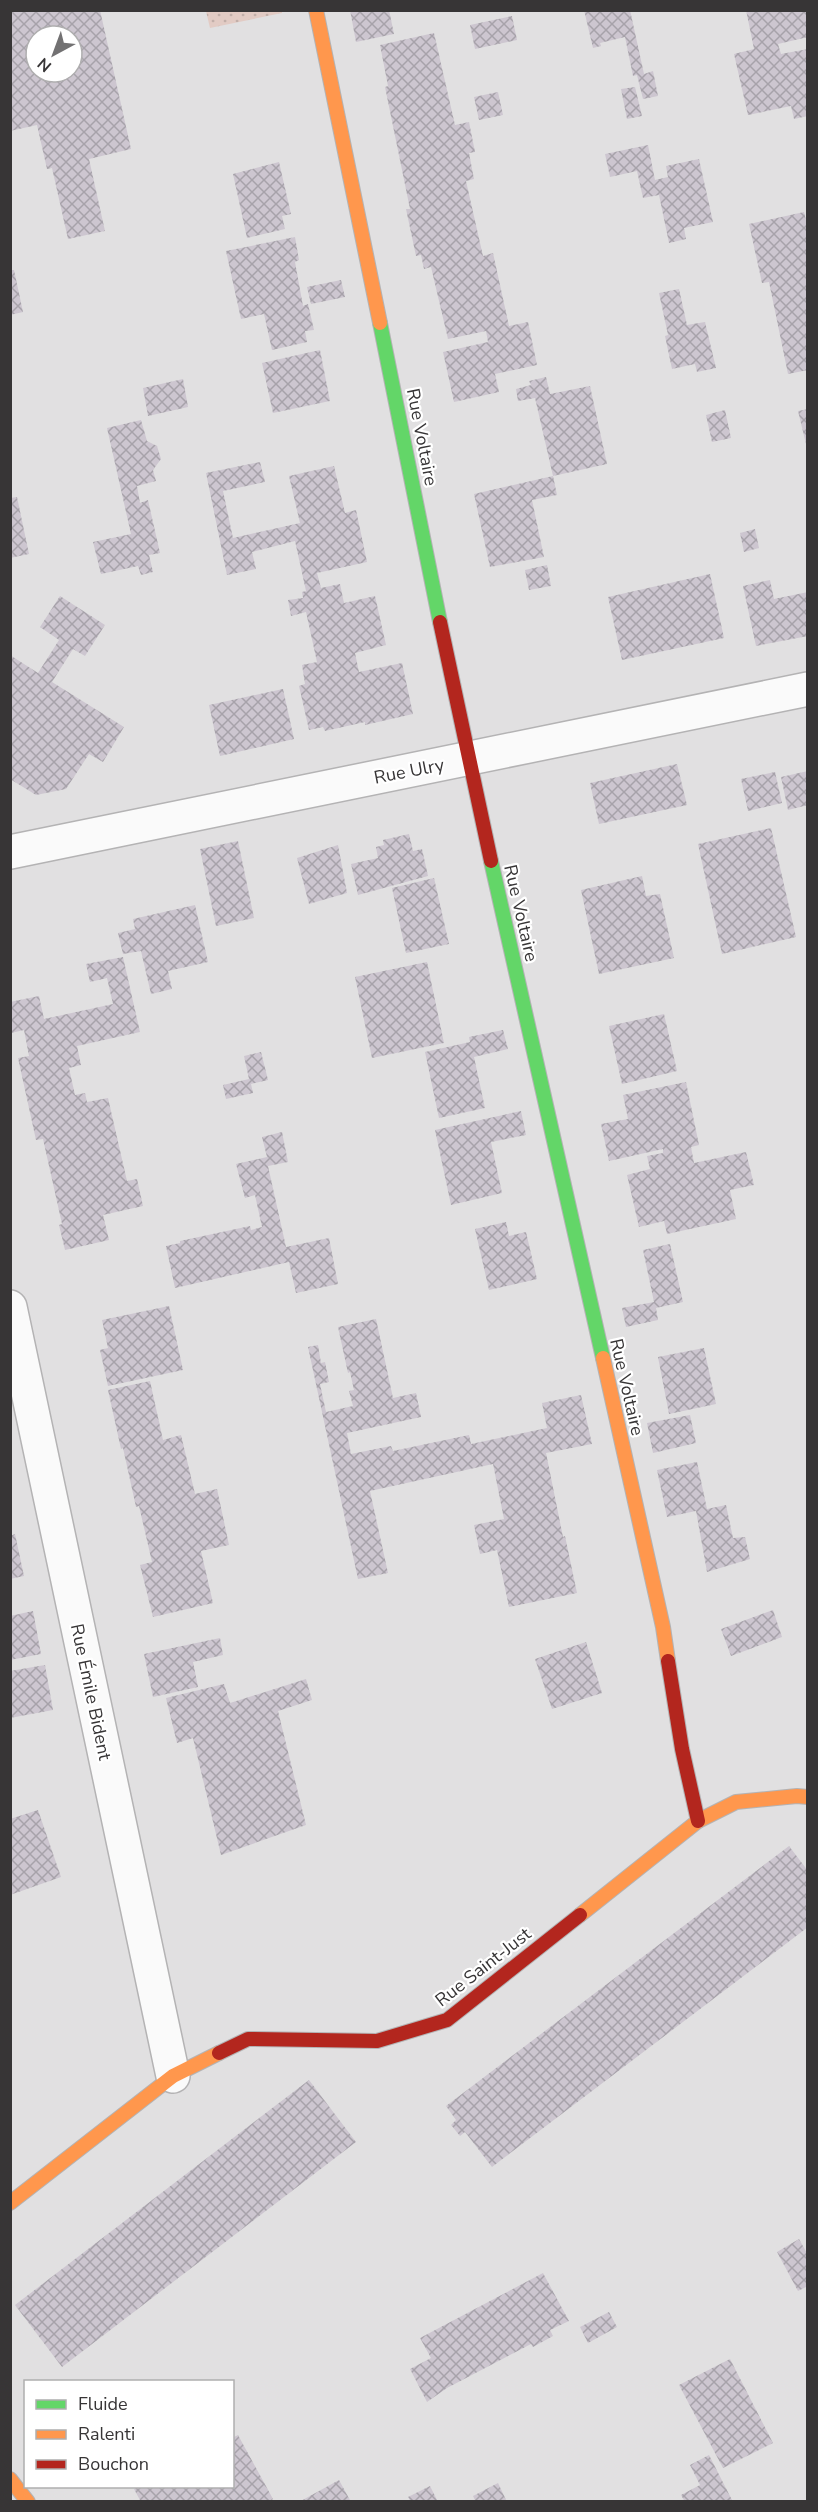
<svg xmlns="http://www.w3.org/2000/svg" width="818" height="2512" font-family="'Nunito Sans',sans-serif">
	<defs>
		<pattern id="park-dots" width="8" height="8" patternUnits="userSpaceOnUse" patternTransform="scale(1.5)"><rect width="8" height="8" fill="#e2cbc4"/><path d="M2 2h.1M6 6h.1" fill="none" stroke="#c2afa9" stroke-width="1.8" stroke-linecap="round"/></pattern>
		<pattern id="building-cross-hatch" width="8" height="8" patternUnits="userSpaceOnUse" patternTransform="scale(1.5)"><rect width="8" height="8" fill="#cdc6d0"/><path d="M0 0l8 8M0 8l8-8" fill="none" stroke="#a7a2aa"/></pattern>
	</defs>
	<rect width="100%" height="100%" fill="#e1e0e1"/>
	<path fill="url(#park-dots)" d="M 282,11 L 282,13 L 210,28 L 206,11 Z"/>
	<g fill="url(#building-cross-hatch)" fill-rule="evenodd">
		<path d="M 10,10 L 100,10 L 131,149 L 89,159 L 105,231 L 68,239 L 52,168 L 47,169 L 37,125 L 10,131 ZM 36,36 L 72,36 L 72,72 L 36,72 Z"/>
		<path d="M 350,10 L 389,10 L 394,34 L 356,42 Z"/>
		<path d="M 584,10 L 630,10 L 644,74 L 653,71 L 658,96 L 643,99 L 637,75 L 633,76 L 625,37 L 600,43 L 601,46 L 593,48 Z"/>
		<path d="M 746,10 L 808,10 L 808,37 L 778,44 L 781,54 L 808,49 L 808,116 L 794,119 L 791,106 L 748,115 L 734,54 L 754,49 Z"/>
		<path d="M 512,16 L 517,40 L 475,49 L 470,25 Z"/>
		<path d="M 434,33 L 455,125 L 469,122 L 475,152 L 469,153 L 474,179 L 466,181 L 483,256 L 493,253 L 509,326 L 528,322 L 537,365 L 495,374 L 499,392 L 454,402 L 443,352 L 488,342 L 486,331 L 448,339 L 431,267 L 424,269 L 421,255 L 416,256 L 406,209 L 410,209 L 385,87 L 388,86 L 380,45 Z"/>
		<path d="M 635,87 L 642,116 L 627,119 L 621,89 Z"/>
		<path d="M 498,92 L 503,115 L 479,120 L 474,97 Z"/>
		<path d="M 648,145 L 655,180 L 668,177 L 666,166 L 699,159 L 713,222 L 684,228 L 686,239 L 669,243 L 659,195 L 643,198 L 637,171 L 610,177 L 605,154 Z"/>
		<path d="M 279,162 L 291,214 L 282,216 L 285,229 L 247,238 L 233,174 Z"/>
		<path d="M 804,212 L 808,229 L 808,370 L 788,374 L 769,282 L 762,283 L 749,224 Z"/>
		<path d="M 295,237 L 299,260 L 295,262 L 303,306 L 308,304 L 314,330 L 305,331 L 307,342 L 272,350 L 264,314 L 241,319 L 226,251 Z"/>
		<path d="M 10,270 L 14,270 L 23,312 L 10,315 Z"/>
		<path d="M 341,280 L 345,297 L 311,304 L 307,287 Z"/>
		<path d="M 679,289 L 687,325 L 705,322 L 716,368 L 697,372 L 695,364 L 672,369 L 665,336 L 668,335 L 659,293 Z"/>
		<path d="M 320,350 L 330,401 L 273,413 L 262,363 Z"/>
		<path d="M 546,377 L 550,394 L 590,386 L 607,464 L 553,476 L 535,398 L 518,401 L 516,389 L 531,385 L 529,381 Z"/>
		<path d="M 183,379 L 188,407 L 148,416 L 143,388 Z"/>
		<path d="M 808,409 L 808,448 L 807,448 L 798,411 Z"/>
		<path d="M 725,410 L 731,438 L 712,442 L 706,415 Z"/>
		<path d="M 141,420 L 147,441 L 157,446 L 161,459 L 153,470 L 156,481 L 137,486 L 140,503 L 148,500 L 160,553 L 149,555 L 153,572 L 141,575 L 138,566 L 101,574 L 93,542 L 131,534 L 107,428 Z"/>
		<path d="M 260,462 L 265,482 L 223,491 L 233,538 L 300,523 L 289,476 L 334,466 L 345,513 L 356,510 L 367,562 L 317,573 L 321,588 L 340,584 L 344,603 L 375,596 L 386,645 L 355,653 L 359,672 L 402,663 L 413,714 L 365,725 L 365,722 L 325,731 L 323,727 L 309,730 L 299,686 L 305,684 L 302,665 L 317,662 L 306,612 L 291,616 L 288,600 L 303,598 L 302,592 L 306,591 L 295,541 L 252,552 L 256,569 L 227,575 L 206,473 Z"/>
		<path d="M 553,476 L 557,495 L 532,500 L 544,557 L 490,567 L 474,494 Z"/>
		<path d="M 17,497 L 29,554 L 10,558 L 10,498 Z"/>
		<path d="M 755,529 L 759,548 L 744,552 L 740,533 Z"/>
		<path d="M 547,565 L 551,586 L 529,590 L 525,570 Z"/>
		<path d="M 710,574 L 724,638 L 622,660 L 608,597 Z"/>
		<path d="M 770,580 L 774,599 L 808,592 L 808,636 L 756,646 L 743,586 Z"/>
		<path d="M 60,596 L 105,625 L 85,656 L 73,649 L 52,682 L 124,727 L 103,762 L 89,754 L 66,789 L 36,795 L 10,779 L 10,655 L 38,673 L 59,640 L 40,627 Z"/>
		<path d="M 283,689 L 294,739 L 220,756 L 209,705 Z"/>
		<path d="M 677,764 L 687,805 L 599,824 L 590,783 Z"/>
		<path d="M 808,771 L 808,805 L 788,810 L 781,777 Z"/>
		<path d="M 775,772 L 782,803 L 748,811 L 741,779 Z"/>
		<path d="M 771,828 L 796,937 L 722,954 L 698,844 Z"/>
		<path d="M 409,834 L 413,851 L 422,849 L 428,876 L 358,895 L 351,864 L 378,858 L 376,847 L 384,845 L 383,840 Z"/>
		<path d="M 238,841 L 254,918 L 216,926 L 200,849 Z"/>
		<path d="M 338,845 L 347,893 L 309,904 L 297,858 Z"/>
		<path d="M 642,876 L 646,896 L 660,894 L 674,958 L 599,974 L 581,890 Z"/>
		<path d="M 434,878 L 449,944 L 406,953 L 392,888 Z"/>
		<path d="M 195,905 L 208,962 L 168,971 L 172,989 L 151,994 L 141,951 L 123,954 L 118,933 L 135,929 L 133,919 Z"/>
		<path d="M 123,957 L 140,1032 L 77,1046 L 81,1065 L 69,1068 L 75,1095 L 85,1093 L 87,1102 L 108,1098 L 127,1181 L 137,1179 L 143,1206 L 103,1215 L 109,1240 L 65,1250 L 59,1225 L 62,1224 L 43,1139 L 36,1140 L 18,1058 L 29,1056 L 24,1030 L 11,1033 L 10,1002 L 39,996 L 44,1019 L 113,1004 L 107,978 L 90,982 L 86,964 Z"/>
		<path d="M 427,962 L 444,1043 L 372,1058 L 355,977 Z"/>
		<path d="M 664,1014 L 677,1071 L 622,1084 L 609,1026 Z"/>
		<path d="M 503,1030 L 508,1049 L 474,1057 L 485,1108 L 439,1118 L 425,1052 L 470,1042 L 469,1037 Z"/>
		<path d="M 261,1052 L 268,1080 L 251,1084 L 253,1093 L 226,1099 L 223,1085 L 249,1079 L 244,1056 Z"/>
		<path d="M 686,1082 L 699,1145 L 691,1147 L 694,1163 L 746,1152 L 754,1185 L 730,1190 L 736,1219 L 667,1234 L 664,1221 L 639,1227 L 627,1175 L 650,1169 L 647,1156 L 663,1153 L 663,1149 L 609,1161 L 601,1124 L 628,1119 L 623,1095 Z"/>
		<path d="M 521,1111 L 526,1135 L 491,1142 L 502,1193 L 451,1205 L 435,1130 Z"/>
		<path d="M 282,1132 L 288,1162 L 268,1166 L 286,1247 L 329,1238 L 338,1284 L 296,1293 L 289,1262 L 175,1288 L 166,1246 L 180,1243 L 180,1241 L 250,1226 L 251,1230 L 262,1227 L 255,1195 L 245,1198 L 236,1164 L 267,1157 L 262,1137 Z"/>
		<path d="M 506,1222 L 509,1236 L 526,1232 L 537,1279 L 489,1290 L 475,1229 Z"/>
		<path d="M 670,1244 L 683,1302 L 656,1308 L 658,1320 L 626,1327 L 622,1308 L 654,1302 L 643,1250 Z"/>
		<path d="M 169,1306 L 183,1370 L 108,1386 L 100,1350 L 108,1348 L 102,1320 Z"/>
		<path d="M 376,1319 L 393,1398 L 416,1393 L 421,1417 L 347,1433 L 351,1454 L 391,1446 L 393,1451 L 469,1435 L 471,1444 L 547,1428 L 542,1403 L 581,1395 L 592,1444 L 546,1453 L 563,1537 L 565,1536 L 577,1593 L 509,1607 L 497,1550 L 480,1554 L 474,1525 L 504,1519 L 493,1464 L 370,1491 L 388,1573 L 358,1579 L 308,1347 L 318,1345 L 321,1363 L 325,1362 L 329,1382 L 320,1384 L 326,1412 L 353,1406 L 349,1391 L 354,1390 L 350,1372 L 348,1373 L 338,1327 Z"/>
		<path d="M 704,1348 L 716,1404 L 669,1414 L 658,1357 Z"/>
		<path d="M 150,1381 L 163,1440 L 181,1435 L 195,1494 L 217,1489 L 229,1545 L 201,1551 L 213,1603 L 153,1617 L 140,1565 L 152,1562 L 139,1506 L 136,1507 L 123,1448 L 121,1449 L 108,1390 Z"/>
		<path d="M 690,1415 L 696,1443 L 653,1453 L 647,1423 Z"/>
		<path d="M 697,1462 L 707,1509 L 726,1505 L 733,1538 L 745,1537 L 750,1559 L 707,1572 L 696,1511 L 667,1517 L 657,1470 Z"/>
		<path d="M 15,1534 L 24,1576 L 10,1579 L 10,1536 Z"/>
		<path d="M 773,1610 L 782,1637 L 731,1656 L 721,1629 Z"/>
		<path d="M 33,1611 L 41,1654 L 10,1660 L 10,1616 Z"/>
		<path d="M 220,1638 L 223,1655 L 193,1662 L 198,1687 L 153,1697 L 144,1654 Z"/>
		<path d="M 586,1642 L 602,1693 L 552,1709 L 535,1659 Z"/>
		<path d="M 45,1665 L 53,1710 L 10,1718 L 10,1671 Z"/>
		<path d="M 306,1679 L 312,1700 L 278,1711 L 306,1825 L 221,1855 L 193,1738 L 177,1743 L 166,1698 L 224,1684 L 230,1703 Z"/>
		<path d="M 38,1810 L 61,1877 L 10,1895 L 10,1819 Z"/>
		<path d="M 789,1846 L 808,1871 L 808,1927 L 492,2167 L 465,2132 L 460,2136 L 451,2125 L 456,2120 L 446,2106 Z"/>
		<path d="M 309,2080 L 356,2142 L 62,2367 L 15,2305 Z"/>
		<path d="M 799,2239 L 808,2255 L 808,2286 L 798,2291 L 777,2252 Z"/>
		<path d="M 543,2273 L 569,2321 L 550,2330 L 553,2336 L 533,2347 L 531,2344 L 447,2388 L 427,2402 L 410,2369 L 431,2358 L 420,2338 Z"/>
		<path d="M 609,2312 L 617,2327 L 588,2343 L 580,2327 Z"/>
		<path d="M 730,2359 L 773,2443 L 723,2468 L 679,2385 Z"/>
		<path d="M 238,2435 L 273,2499 L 269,2502 L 141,2502 L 134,2489 L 140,2486 L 232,2486 L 232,2438 Z"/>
		<path d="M 709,2455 L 733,2502 L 685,2502 L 681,2495 L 700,2485 L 690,2465 Z"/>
		<path d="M 339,2480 L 351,2502 L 299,2502 Z"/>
		<path d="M 498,2483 L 507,2502 L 476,2502 L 473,2496 Z"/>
		<path d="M 430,2486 L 438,2502 L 411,2502 L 408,2497 Z"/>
	</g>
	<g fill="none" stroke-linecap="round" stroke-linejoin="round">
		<defs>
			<g id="street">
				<path d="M 10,852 L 808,689"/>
				<path d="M 10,1307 L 173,2076"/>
			</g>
			<g id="fast">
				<path d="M 380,323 L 440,622"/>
				<path d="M 491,861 L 603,1358"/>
			</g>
			<g id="slow">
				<path d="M 316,10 L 380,323"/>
				<path d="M 603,1358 L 663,1627 L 668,1661"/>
				<path d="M 580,1915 L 698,1821 L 736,1802 L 797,1796 L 808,1797"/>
				<path d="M 10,2203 L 173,2076 L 219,2053"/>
				<path d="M 10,2479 L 28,2502"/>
			</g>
			<g id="jam">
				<path d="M 440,622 L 491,861"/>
				<path d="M 668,1661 L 682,1749 L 698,1821"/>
				<path d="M 219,2053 L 248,2039 L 377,2041 L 447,2020 L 580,1915"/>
			</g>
		</defs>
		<use href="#street" stroke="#b4b3b4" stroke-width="36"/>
		<use href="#fast" stroke="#b4b3b4" stroke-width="16"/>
		<use href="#slow" stroke="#b4b3b4" stroke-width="16"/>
		<use href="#jam" stroke="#b4b3b4" stroke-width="16"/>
		<use href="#street" stroke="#fafafa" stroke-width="33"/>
		<use href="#fast" stroke="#63d668" stroke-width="14"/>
		<use href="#slow" stroke="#ff974d" stroke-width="14"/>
		<use href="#jam" stroke="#b3261e" stroke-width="14"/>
	</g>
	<g text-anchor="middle" stroke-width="4.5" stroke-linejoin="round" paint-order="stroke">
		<g font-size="18" fill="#373536" stroke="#fff">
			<text transform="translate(422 437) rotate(79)" y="6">Rue Voltaire</text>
			<text transform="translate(409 771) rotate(-11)" y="6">Rue Ulry</text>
			<text transform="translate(521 913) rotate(77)" y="6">Rue Voltaire</text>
			<text transform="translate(627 1387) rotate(77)" y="6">Rue Voltaire</text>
			<text transform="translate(91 1692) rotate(78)" y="6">Rue Émile Bident</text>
			<text transform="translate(483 1967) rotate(-38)" y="6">Rue Saint-Just</text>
		</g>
	</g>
	<rect width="818" height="2512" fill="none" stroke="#373536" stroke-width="24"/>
	<rect x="24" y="2380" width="210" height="108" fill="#ffffff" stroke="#afaeaf" stroke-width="1.5"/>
	<rect x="36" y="2400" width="30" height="9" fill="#63d668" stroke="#afaeaf" stroke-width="1.5"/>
	<text x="78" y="2410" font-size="18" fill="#373536">Fluide</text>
	<rect x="36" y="2430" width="30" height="9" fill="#ff974d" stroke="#afaeaf" stroke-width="1.5"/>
	<text x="78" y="2440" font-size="18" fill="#373536">Ralenti</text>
	<rect x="36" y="2460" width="30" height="9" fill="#b3261e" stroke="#afaeaf" stroke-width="1.5"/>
	<text x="78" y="2470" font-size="18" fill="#373536">Bouchon</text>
	<g transform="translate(54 54) rotate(221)"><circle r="28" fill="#ffffff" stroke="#afaeaf" stroke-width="1.5"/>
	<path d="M0-4.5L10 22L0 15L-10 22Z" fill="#727172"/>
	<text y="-9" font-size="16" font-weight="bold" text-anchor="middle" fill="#373536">N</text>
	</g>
</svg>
